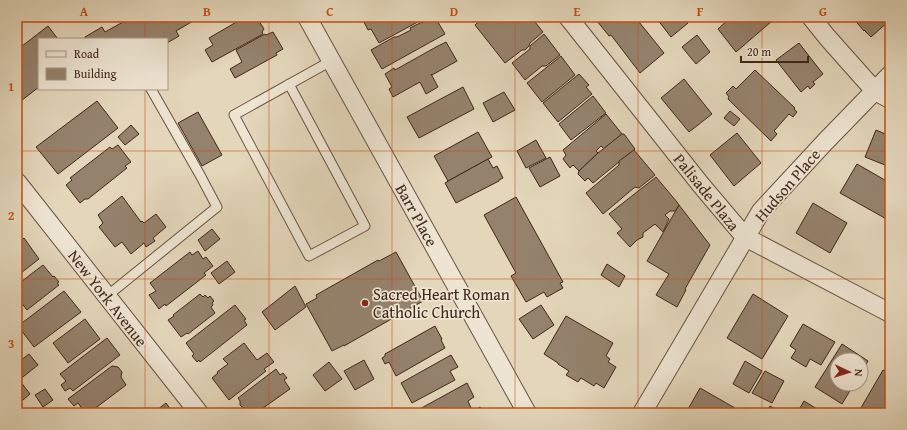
<svg xmlns="http://www.w3.org/2000/svg" width="907" height="430" font-family="'Gentium Book Plus',serif">
	<rect width="100%" height="100%" fill="#e3d6ba"/>
	<filter id="stains"><feTurbulence type="fractalNoise" baseFrequency=".005" numOctaves="4"/><feColorMatrix values="0 0 0 0 .2 0 0 0 0 .09 0 0 0 0 .02 0 0 0 .5 -.17"/></filter>
	<radialGradient id="worn" r=".72"><stop offset=".6" stop-color="#630" stop-opacity="0"/><stop offset="1" stop-color="#630" stop-opacity=".3"/></radialGradient>
	<g fill="#95826d" stroke="#40271a">
		<path d="M 120,17 L 200,17 L 176,31 L 179,36 L 167,43 L 167,39 L 86,39 L 85,37 L 102,27 L 105,32 L 123,22 Z"/>
		<path d="M 245,17 L 260,17 L 262,19 L 259,21 L 264,29 L 262,32 L 263,34 L 212,62 L 205,50 L 213,45 L 209,38 Z"/>
		<path d="M 365,17 L 424,17 L 425,18 L 379,43 L 371,29 L 368,30 L 363,20 L 366,19 Z"/>
		<path d="M 432,17 L 435,17 L 445,34 L 382,69 L 371,50 L 394,37 L 397,37 L 411,30 L 410,28 L 422,22 L 422,23 Z"/>
		<path d="M 484,17 L 531,17 L 543,32 L 530,43 L 529,46 L 525,50 L 522,50 L 505,63 L 475,25 Z"/>
		<path d="M 602,17 L 635,17 L 664,53 L 640,73 L 611,35 L 609,36 L 597,21 Z"/>
		<path d="M 660,17 L 684,17 L 688,23 L 671,37 L 657,19 Z"/>
		<path d="M 731,17 L 775,17 L 772,20 L 772,21 L 736,52 L 718,29 Z"/>
		<path d="M 852,17 L 890,17 L 890,20 L 871,37 L 864,30 L 864,31 Z"/>
		<path d="M 48,26 L 58,39 L 39,39 L 39,87 L 17,104 L 17,50 Z"/>
		<path d="M 273,32 L 283,49 L 276,53 L 277,55 L 235,78 L 230,69 L 242,62 L 236,50 L 265,34 L 266,35 Z"/>
		<path d="M 544,34 L 560,55 L 546,66 L 542,66 L 525,80 L 512,63 L 530,49 L 530,46 Z"/>
		<path d="M 697,35 L 710,52 L 696,64 L 682,47 Z"/>
		<path d="M 446,42 L 457,61 L 432,75 L 431,74 L 438,87 L 426,94 L 420,82 L 393,97 L 389,89 L 392,87 L 385,74 L 394,68 L 395,70 L 436,47 Z"/>
		<path d="M 799,43 L 823,74 L 813,82 L 815,84 L 810,89 L 808,86 L 801,92 L 776,60 Z"/>
		<path d="M 561,56 L 575,75 L 542,102 L 527,83 Z"/>
		<path d="M 755,70 L 795,108 L 794,109 L 797,112 L 793,117 L 789,114 L 774,131 L 777,134 L 771,141 L 728,99 L 729,97 L 726,93 L 733,86 L 736,89 Z"/>
		<path d="M 579,74 L 589,85 L 586,87 L 592,94 L 558,122 L 543,103 Z"/>
		<path d="M 684,79 L 712,114 L 689,132 L 661,98 Z"/>
		<path d="M 463,87 L 474,109 L 419,138 L 407,117 Z"/>
		<path d="M 504,92 L 515,110 L 493,122 L 483,103 Z"/>
		<path d="M 593,96 L 606,113 L 571,140 L 559,124 Z"/>
		<path d="M 97,101 L 118,128 L 58,174 L 36,147 Z"/>
		<path d="M 730,111 L 740,119 L 734,126 L 724,118 Z"/>
		<path d="M 198,112 L 222,155 L 202,166 L 178,123 Z"/>
		<path d="M 606,114 L 622,134 L 604,149 L 601,146 L 596,151 L 598,153 L 579,171 L 573,165 L 570,168 L 563,159 L 566,155 L 563,150 Z"/>
		<path d="M 131,125 L 139,134 L 125,145 L 118,137 Z"/>
		<path d="M 876,130 L 890,136 L 890,167 L 865,157 Z"/>
		<path d="M 478,132 L 492,157 L 448,181 L 434,156 Z"/>
		<path d="M 737,133 L 761,163 L 734,186 L 710,155 Z"/>
		<path d="M 622,134 L 624,134 L 635,149 L 593,183 L 588,178 L 585,181 L 578,174 L 579,171 L 598,153 Z"/>
		<path d="M 536,140 L 546,158 L 526,168 L 517,151 Z"/>
		<path d="M 118,145 L 131,162 L 125,166 L 127,168 L 88,199 L 85,199 L 80,203 L 66,185 L 72,180 L 70,178 L 110,147 L 112,149 Z"/>
		<path d="M 634,150 L 655,175 L 639,188 L 635,187 L 603,214 L 586,193 L 619,165 L 619,161 Z"/>
		<path d="M 550,157 L 560,176 L 540,187 L 529,168 Z"/>
		<path d="M 488,159 L 493,168 L 497,166 L 503,178 L 499,180 L 499,181 L 456,203 L 445,183 L 450,180 Z"/>
		<path d="M 857,164 L 890,183 L 890,221 L 840,193 Z"/>
		<path d="M 656,177 L 677,202 L 679,205 L 676,211 L 670,211 L 665,215 L 669,219 L 663,232 L 655,224 L 643,233 L 643,237 L 637,240 L 630,247 L 617,233 L 622,229 L 609,214 Z"/>
		<path d="M 122,196 L 141,222 L 142,221 L 144,223 L 156,214 L 166,227 L 153,238 L 155,241 L 146,247 L 144,243 L 131,254 L 122,242 L 115,247 L 99,227 L 103,223 L 98,215 Z"/>
		<path d="M 516,197 L 563,282 L 560,283 L 563,288 L 547,297 L 544,292 L 526,302 L 511,276 L 516,273 L 484,215 Z"/>
		<path d="M 813,203 L 847,223 L 830,253 L 796,233 Z"/>
		<path d="M 679,205 L 710,245 L 685,289 L 686,290 L 677,307 L 656,295 L 669,274 L 647,261 Z"/>
		<path d="M 212,229 L 220,239 L 205,251 L 198,240 Z"/>
		<path d="M 24,238 L 39,259 L 17,276 L 17,244 Z"/>
		<path d="M 198,251 L 203,259 L 206,257 L 213,266 L 204,273 L 206,275 L 166,306 L 165,304 L 159,309 L 149,295 L 156,291 L 150,283 L 190,252 L 192,255 Z"/>
		<path d="M 396,252 L 423,301 L 344,346 L 344,345 L 332,351 L 306,304 L 317,298 L 316,295 L 378,260 L 379,261 Z"/>
		<path d="M 227,261 L 235,272 L 219,284 L 211,273 Z"/>
		<path d="M 607,264 L 625,276 L 619,287 L 601,275 Z"/>
		<path d="M 43,265 L 53,277 L 54,276 L 59,282 L 57,283 L 59,285 L 27,310 L 17,297 L 17,285 Z"/>
		<path d="M 295,286 L 306,307 L 275,330 L 262,312 Z"/>
		<path d="M 64,291 L 81,312 L 34,347 L 18,326 Z"/>
		<path d="M 200,294 L 203,297 L 205,295 L 208,298 L 210,296 L 214,301 L 212,303 L 213,305 L 211,307 L 215,313 L 188,334 L 187,333 L 181,337 L 168,320 L 174,316 L 173,315 Z"/>
		<path d="M 753,294 L 788,316 L 762,359 L 727,338 Z"/>
		<path d="M 235,305 L 246,319 L 244,320 L 247,325 L 200,362 L 199,360 L 197,362 L 192,356 L 194,354 L 186,343 Z"/>
		<path d="M 541,305 L 554,325 L 533,339 L 519,319 Z"/>
		<path d="M 566,316 L 613,343 L 606,356 L 610,359 L 608,362 L 616,367 L 604,388 L 596,383 L 594,386 L 581,378 L 578,382 L 566,375 L 569,371 L 558,364 L 558,363 L 544,354 Z"/>
		<path d="M 85,319 L 100,339 L 68,363 L 53,343 Z"/>
		<path d="M 803,324 L 835,342 L 821,365 L 810,359 L 806,367 L 791,358 L 796,350 L 790,346 Z"/>
		<path d="M 435,326 L 442,339 L 441,340 L 445,348 L 396,376 L 389,362 L 385,364 L 382,358 L 385,356 L 385,354 Z"/>
		<path d="M 107,338 L 120,355 L 73,391 L 70,388 L 65,391 L 61,385 L 66,381 L 60,374 Z"/>
		<path d="M 244,343 L 257,360 L 267,353 L 274,362 L 264,369 L 266,371 L 229,400 L 212,378 L 218,373 L 217,372 L 228,364 L 223,359 Z"/>
		<path d="M 842,344 L 868,361 L 861,373 L 861,360 L 837,360 L 837,384 L 854,384 L 842,404 L 815,387 Z"/>
		<path d="M 29,354 L 38,365 L 19,380 L 17,377 L 17,363 Z"/>
		<path d="M 451,355 L 458,367 L 450,371 L 455,380 L 412,403 L 401,383 Z"/>
		<path d="M 364,360 L 374,379 L 355,390 L 344,371 Z"/>
		<path d="M 745,361 L 762,371 L 749,393 L 733,384 Z"/>
		<path d="M 329,362 L 342,379 L 325,391 L 313,375 Z"/>
		<path d="M 112,366 L 118,367 L 122,372 L 121,377 L 126,385 L 89,413 L 85,413 L 78,403 L 74,406 L 68,399 Z"/>
		<path d="M 276,369 L 280,375 L 283,373 L 287,378 L 284,380 L 290,389 L 256,413 L 241,413 L 240,412 L 245,408 L 242,407 L 240,405 L 240,401 L 238,398 Z"/>
		<path d="M 883,370 L 890,374 L 890,413 L 858,413 Z"/>
		<path d="M 765,371 L 784,381 L 772,403 L 752,393 Z"/>
		<path d="M 17,377 L 30,394 L 17,405 Z"/>
		<path d="M 467,383 L 474,397 L 468,401 L 471,408 L 463,413 L 417,413 L 416,411 Z"/>
		<path d="M 700,388 L 735,408 L 732,413 L 690,413 L 687,411 Z"/>
		<path d="M 45,389 L 53,400 L 43,407 L 35,395 Z"/>
		<path d="M 804,401 L 822,412 L 822,413 L 797,413 Z"/>
		<path d="M 166,403 L 173,413 L 153,413 Z"/>
		<path d="M 770,406 L 782,413 L 765,413 Z"/>
		<path d="M 480,407 L 484,413 L 466,413 L 472,410 L 473,411 Z"/>
		<path d="M 279,408 L 282,412 L 286,409 L 289,413 L 272,413 Z"/>
	</g>
	<g fill="none" stroke-linecap="round" stroke-linejoin="round">
		<defs>
			<g id="service">
				<path d="M 289,84 L 365,226 L 309,256 L 234,115 L 331,61"/>
				<path d="M 107,296 L 217,207 L 200,175 L 151,89"/>
			</g>
			<g id="minor">
				<path d="M 307,17 L 527,413"/>
				<path d="M 568,17 L 701,185 L 745,237 L 890,313"/>
				<path d="M 811,17 L 827,37 L 875,91 L 890,99"/>
				<path d="M 17,182 L 199,413"/>
				<path d="M 642,413 L 761,211 L 825,142 L 890,75"/>
			</g>
		</defs>
		<use href="#service" stroke="#695342" stroke-width="11"/>
		<use href="#minor" stroke="#695342" stroke-width="20"/>
		<use href="#service" stroke="#ede4d2" stroke-width="9"/>
		<use href="#minor" stroke="#ede4d2" stroke-width="18"/>
	</g>
	<path fill="none" stroke="#c64f0f" stroke-width="1" stroke-opacity="0.55" d="M 145,17 L 145,39M 269,17 L 269,413M 392,17 L 392,413M 515,17 L 515,413M 638,17 L 638,413M 762,17 L 762,413M 145,89 L 145,413M 17,151 L 890,151M 17,279 L 890,279"/>
	<circle fill="#8f2418" stroke="#ede4d2" stroke-width="1.5" cx="365" cy="303" r="4"/>
	<g text-anchor="middle" stroke-width="3.5" stroke-linejoin="round" paint-order="stroke">
		<g font-size="16" fill="#40271a" stroke="#ede4d2">
			<text transform="translate(787 185) rotate(-49)" y="6">Hudson Place</text>
			<text transform="translate(707 192) rotate(51)" y="6">Palisade Plaza</text>
			<text transform="translate(417 215) rotate(61)" y="6">Barr Place</text>
			<text transform="translate(108 298) rotate(52)" y="6">New York Avenue</text>
		</g>
		<g font-size="16" fill="#40271a" stroke="#ede4d2" text-anchor="start">
			<text x="373" y="300">Sacred Heart Roman<tspan x="373" dy="18">Catholic Church</tspan></text>
		</g>
	</g>
	<rect width="907" height="430" fill="none" stroke="#e3d6ba" stroke-width="44"/>
	<rect x="38" y="38" width="130" height="52" fill="#ede4d2" stroke="#a89888"/>
	<rect x="46" y="51" width="20" height="6" fill="#ede4d2" stroke="#a89888"/>
	<text x="74" y="58" font-size="12" fill="#40271a">Road</text>
	<rect x="46" y="68" width="20" height="12" fill="#95826d" stroke="#a89888"/>
	<text x="74" y="78" font-size="12" fill="#40271a">Building</text>
	<g transform="translate(849 372) rotate(94)"><circle r="19" fill="#ede4d2" stroke="#a89888"/>
	<path d="M0-3L7 15L0 10L-7 15Z" fill="#8f2418"/>
	<text y="-6" font-size="11" font-weight="bold" text-anchor="middle" fill="#40271a">N</text>
	</g>
	<path d="M741 56v6h67v-6" fill="none" stroke="#40271a" stroke-width="2"/>
	<text x="747" y="56" font-size="12" fill="#40271a" stroke="#ede4d2" stroke-width="3" paint-order="stroke">20 m</text>
	<rect x="22" y="22" width="863" height="386" fill="none" stroke="#c64f0f" stroke-width="1.5"/>
	<g font-size="13" text-anchor="middle" font-weight="bold" fill="#c64f0f">
		<text x="84" y="16">A</text>
		<text x="207" y="16">B</text>
		<text x="330" y="16">C</text>
		<text x="454" y="16">D</text>
		<text x="577" y="16">E</text>
		<text x="700" y="16">F</text>
		<text x="823" y="16">G</text>
		<text x="11" y="91">1</text>
		<text x="11" y="220">2</text>
		<text x="11" y="348">3</text>
	</g>
	<rect width="100%" height="100%" filter="url(#stains)"/>
	<rect width="100%" height="100%" fill="url(#worn)"/>
</svg>
